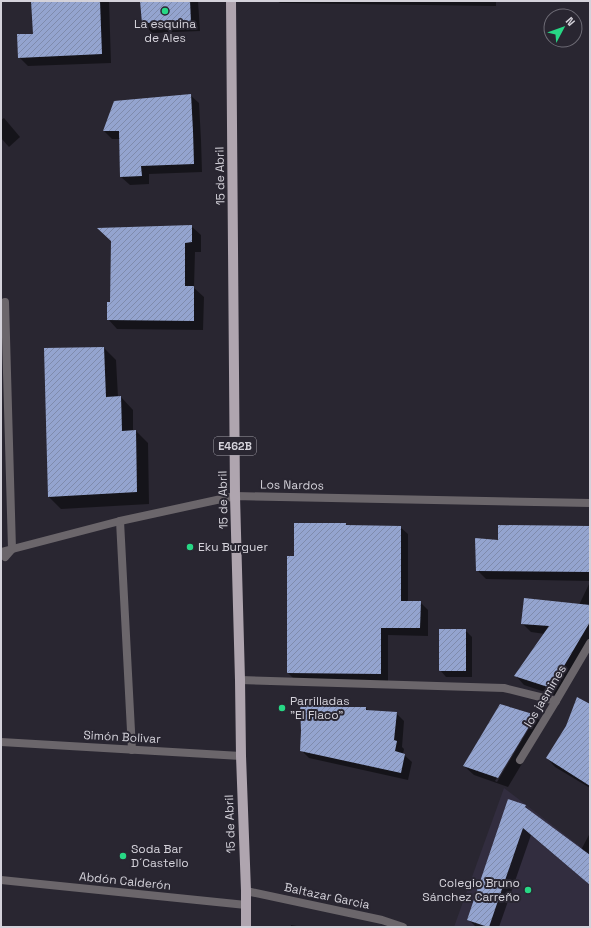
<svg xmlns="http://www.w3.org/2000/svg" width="591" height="928" font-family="'Space Grotesk',sans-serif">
	<defs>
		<pattern id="building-hatch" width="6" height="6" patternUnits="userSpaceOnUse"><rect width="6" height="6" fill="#94a4cf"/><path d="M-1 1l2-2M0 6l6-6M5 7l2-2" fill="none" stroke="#7f8bac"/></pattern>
	</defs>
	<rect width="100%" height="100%" fill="#292631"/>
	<path fill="#322d3f" d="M 504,788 L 590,854 L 590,927 L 454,927 Z"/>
	<g fill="#0007" fill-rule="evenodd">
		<path d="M 31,1 L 109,1 L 111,63 L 28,66 L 19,57 L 34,34 L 33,4 Z"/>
		<path d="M 141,1 L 198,1 L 200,31 L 152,33 L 143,23 Z"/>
		<path d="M 277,1 L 496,1 L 496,6 L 280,3 Z"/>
		<path d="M 190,95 L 199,103 L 201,140 L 202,172 L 149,174 L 149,184 L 130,185 L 121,177 L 120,139 L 112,139 L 104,131 Z"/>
		<path d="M 4,118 L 20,137 L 9,147 L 1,138 L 1,120 Z"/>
		<path d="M 191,226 L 201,235 L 201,252 L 195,252 L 194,288 L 204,297 L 203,330 L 117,329 L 108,319 L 111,303 Z"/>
		<path d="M 104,348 L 116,360 L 118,397 L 121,397 L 133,410 L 133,431 L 136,431 L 148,443 L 149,504 L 61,509 L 49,497 Z"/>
		<path d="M 346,524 L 347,526 L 400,527 L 408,534 L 408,602 L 420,602 L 428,610 L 428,636 L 388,635 L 388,682 L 296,681 L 288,673 L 295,557 Z"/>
		<path d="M 590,527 L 590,581 L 486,579 L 477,570 L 499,541 Z"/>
		<path d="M 590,582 L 590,646 L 560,697 L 524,685 L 516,676 L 545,634 L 531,632 L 522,623 L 579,605 Z"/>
		<path d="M 465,630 L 472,637 L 472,677 L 446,677 L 440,670 Z"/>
		<path d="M 590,705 L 590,788 L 555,767 L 547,758 Z"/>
		<path d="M 344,708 L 366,708 L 369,711 L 396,713 L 404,721 L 402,747 L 404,749 L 403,754 L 412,762 L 408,780 L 309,758 L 301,750 Z"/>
		<path d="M 535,716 L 545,725 L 508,787 L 474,775 L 464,766 ZM 532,720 L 534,720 L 497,782 L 495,781 Z"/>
		<path d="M 525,806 L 533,814 L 581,850 L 590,833 L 590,885 L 531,835 L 499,927 L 476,927 L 468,919 Z"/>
		<path d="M 291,925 L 302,927 L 291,927 Z"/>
	</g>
	<g fill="url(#building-hatch)">
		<path d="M 31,1 L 100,1 L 102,54 L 18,58 L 17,34 L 33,34 Z"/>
		<path d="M 140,1 L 190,1 L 191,22 L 142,23 Z"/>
		<path d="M 191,94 L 193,131 L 194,164 L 141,166 L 142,176 L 120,177 L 119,131 L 103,131 L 114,101 Z"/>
		<path d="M 192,225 L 192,242 L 185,243 L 185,286 L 194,286 L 194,321 L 107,320 L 107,302 L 110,302 L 111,241 L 97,228 Z"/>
		<path d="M 104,347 L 106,397 L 121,396 L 122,431 L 136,430 L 137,492 L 48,497 L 44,348 Z"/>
		<path d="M 294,523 L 346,523 L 346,525 L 401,526 L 401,601 L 421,601 L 420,628 L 381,628 L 381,674 L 287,673 L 287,556 L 294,556 Z"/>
		<path d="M 498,525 L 590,526 L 590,572 L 476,571 L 475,538 L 498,540 Z"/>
		<path d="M 524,598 L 590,605 L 590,622 L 551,688 L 514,676 L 549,626 L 521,624 Z"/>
		<rect x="439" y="629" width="27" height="42"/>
		<path d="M 577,697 L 590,704 L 590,786 L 546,758 L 566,726 Z"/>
		<path d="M 300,703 L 344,707 L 366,707 L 366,710 L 397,712 L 394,740 L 397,741 L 395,751 L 405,754 L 401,773 L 300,751 L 301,731 Z"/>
		<path d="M 500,704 L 536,715 L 498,778 L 463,766 Z"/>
		<path d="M 508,799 L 526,805 L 525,807 L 590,855 L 590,885 L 523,828 L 489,927 L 488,927 L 467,920 Z"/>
	</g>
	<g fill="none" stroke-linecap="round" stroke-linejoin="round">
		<path stroke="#6b666b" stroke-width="8" d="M 5,557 L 12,549 L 5,302"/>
		<g stroke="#6b666b" stroke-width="8">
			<path d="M 120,521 L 132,750"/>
			<path d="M 1,552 L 120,521 L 235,496 L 590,503"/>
			<path d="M 240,680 L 504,688 L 556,701"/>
			<path d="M 1,742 L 241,756"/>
			<path d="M 520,760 L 556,701 L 590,643"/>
			<path d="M 1,880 L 246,905"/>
			<path d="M 246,891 L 382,920 L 403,927"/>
		</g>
		<path stroke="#afa5af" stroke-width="10" d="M 231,1 L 235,496 L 240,680 L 241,756 L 246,891 L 246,927"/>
	</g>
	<g fill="#27d885" stroke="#292631" stroke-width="1.5">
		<circle cx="165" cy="11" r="4"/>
		<circle cx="190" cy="547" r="4"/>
		<circle cx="282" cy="708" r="4"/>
		<circle cx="123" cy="856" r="4"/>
		<circle cx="528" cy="890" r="4"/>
	</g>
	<g text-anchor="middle" stroke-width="4" stroke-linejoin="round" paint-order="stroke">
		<rect fill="#292631" stroke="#a19ea7" stroke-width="1" x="214" y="437" width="42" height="18" rx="3"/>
		<g font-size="11" font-weight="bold" fill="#d4d2da">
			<text x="235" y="450">E462B</text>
		</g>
		<g font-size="12" fill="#d4d2da" stroke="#292631" text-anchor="start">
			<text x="165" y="28" text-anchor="middle">La esquina<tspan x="165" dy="14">de Ales</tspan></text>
			<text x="198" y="551">Eku Burguer</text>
			<text x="290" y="705">Parrilladas<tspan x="290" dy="14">"El Flaco"</tspan></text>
			<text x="131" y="853">Soda Bar<tspan x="131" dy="14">D´Castello</tspan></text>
			<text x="520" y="887" text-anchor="end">Colegio Bruno<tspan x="520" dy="14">Sánchez Carreño</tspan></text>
		</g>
		<g font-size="12" fill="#d4d2da" stroke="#292631">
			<text transform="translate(220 176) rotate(-91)" y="4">15 de Abril</text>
			<text transform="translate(292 485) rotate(1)" y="4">Los Nardos</text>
			<text transform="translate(223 500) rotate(-91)" y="4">15 de Abril</text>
			<text transform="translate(545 696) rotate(-59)" y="4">los jasmines</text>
			<text transform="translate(122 737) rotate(3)" y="4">Simón Bolivar</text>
			<text transform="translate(230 824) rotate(-92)" y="4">15 de Abril</text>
			<text transform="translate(125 881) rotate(6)" y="4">Abdón Calderón</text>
			<text transform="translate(327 896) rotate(12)" y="4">Baltazar Garcia</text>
		</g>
	</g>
	<rect width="591" height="928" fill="none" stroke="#d4d2da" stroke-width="4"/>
	<g transform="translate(563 28) rotate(49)"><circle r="19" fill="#292631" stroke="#6d6b75"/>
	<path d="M0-3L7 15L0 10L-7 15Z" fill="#27d885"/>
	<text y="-6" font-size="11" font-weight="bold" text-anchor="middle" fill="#d4d2da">N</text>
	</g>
</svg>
